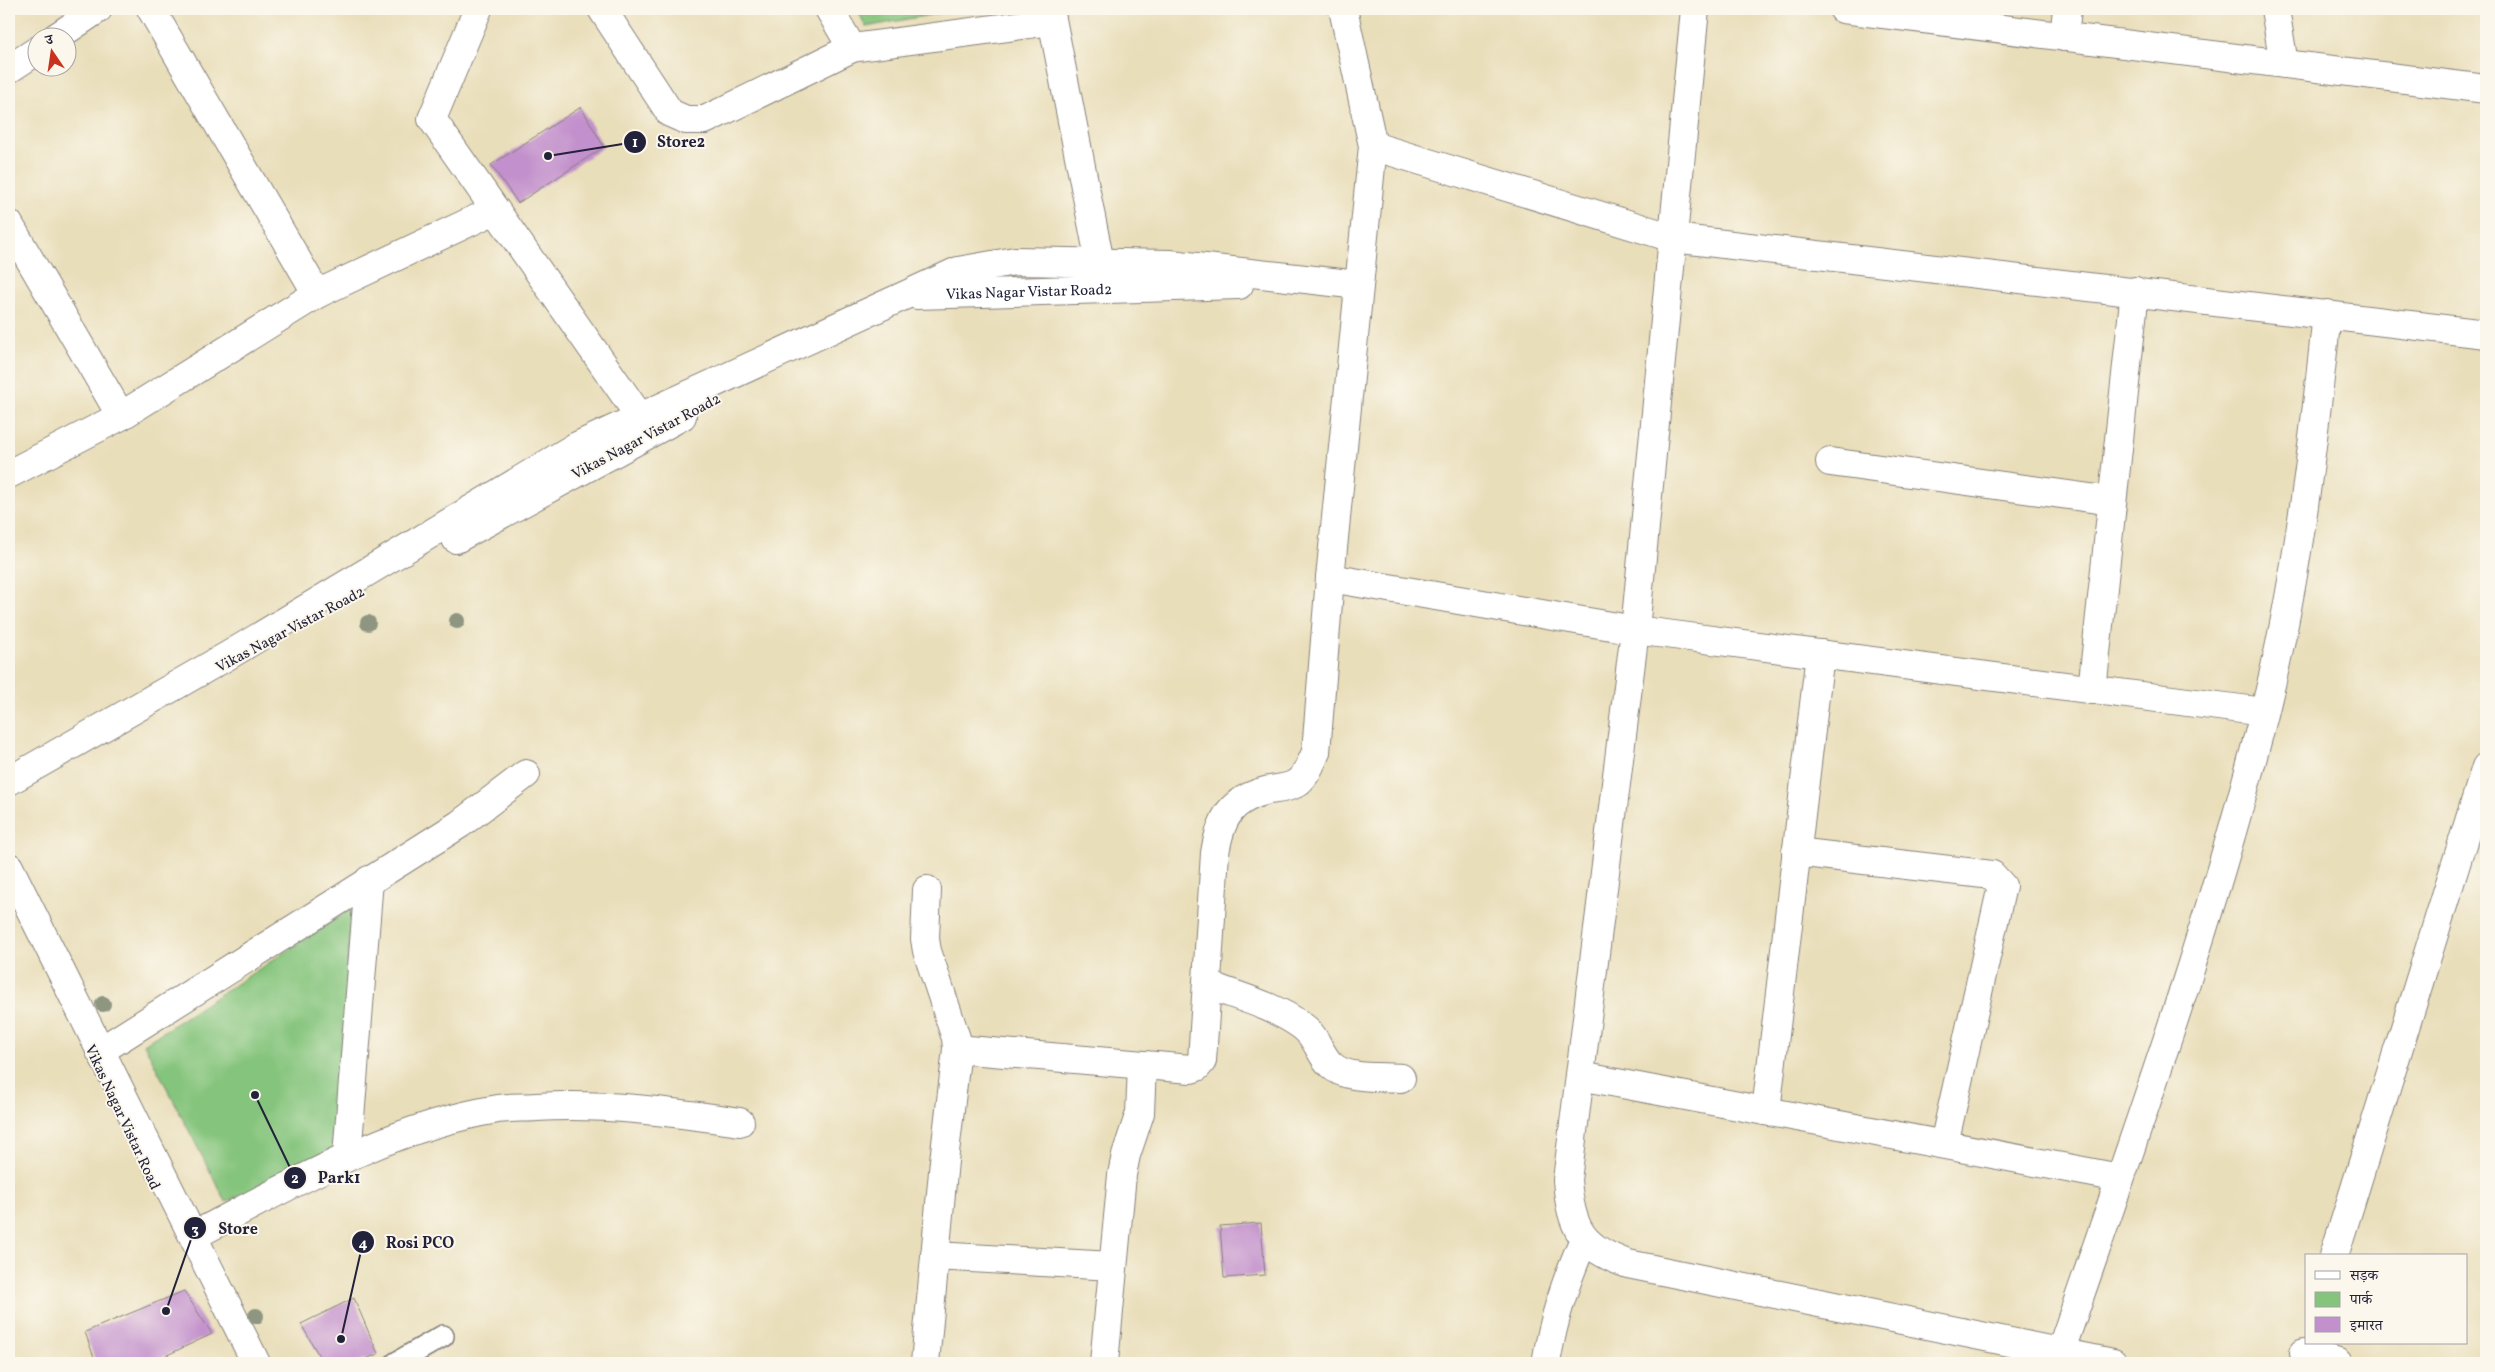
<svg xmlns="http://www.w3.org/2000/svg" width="2495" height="1372" font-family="Vollkorn,'Noto Serif Devanagari',serif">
	<rect width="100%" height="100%" fill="#fbf7ec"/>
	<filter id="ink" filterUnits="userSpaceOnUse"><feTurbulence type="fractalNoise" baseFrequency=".02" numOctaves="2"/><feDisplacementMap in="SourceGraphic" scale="10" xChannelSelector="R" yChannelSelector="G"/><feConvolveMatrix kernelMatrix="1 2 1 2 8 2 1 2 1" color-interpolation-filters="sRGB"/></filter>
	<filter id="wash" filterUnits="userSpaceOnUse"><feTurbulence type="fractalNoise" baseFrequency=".0096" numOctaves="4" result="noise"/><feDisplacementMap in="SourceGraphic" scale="20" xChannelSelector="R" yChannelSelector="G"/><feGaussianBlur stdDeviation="1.12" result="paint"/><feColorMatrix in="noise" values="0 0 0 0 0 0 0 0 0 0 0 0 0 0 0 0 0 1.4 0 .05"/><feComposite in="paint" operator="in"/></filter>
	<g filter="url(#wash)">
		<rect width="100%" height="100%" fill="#e9deba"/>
		<g fill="#84c47c" stroke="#53735c">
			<path d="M 857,9 L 961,9 L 866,27 Z"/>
			<path d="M 351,909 L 336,1147 L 226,1202 L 144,1044 Z"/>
		</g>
		<g id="blocks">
			<g fill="#c290cc">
				<path d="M 581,107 L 604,147 L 518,203 L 491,165 Z"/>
				<path d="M 1261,1223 L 1265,1275 L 1224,1278 L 1220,1226 Z"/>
				<path d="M 184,1291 L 212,1334 L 150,1363 L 96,1363 L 85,1332 Z"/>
				<path d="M 354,1298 L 378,1354 L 356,1363 L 323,1363 L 301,1324 Z"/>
			</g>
		</g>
	</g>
	<g filter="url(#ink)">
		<use href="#blocks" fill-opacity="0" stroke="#86807a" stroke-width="1"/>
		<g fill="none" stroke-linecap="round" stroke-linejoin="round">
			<defs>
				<path id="service" d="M 396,1363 L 443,1336"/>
				<g id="minor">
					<path d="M 151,9 L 317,294"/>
					<path d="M 478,9 L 432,119 L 640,417"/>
					<path d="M 602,9 L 670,113 L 686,120 L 705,120 L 852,48 L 1052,21"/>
					<path d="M 829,9 L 852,48"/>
					<path d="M 1050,9 L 1100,263"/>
					<path d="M 1343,9 L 1373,146 L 1330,578 L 1635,630 L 1567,1180 C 1571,1228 1581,1248 1628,1264 L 2113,1363"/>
					<path d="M 1695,9 L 1635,630 L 2264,712"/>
					<path d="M 1843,9 L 2486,89"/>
					<path d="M 2275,9 L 2284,64"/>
					<path d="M 2064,37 L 2067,9"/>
					<path d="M 55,38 L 98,9"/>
					<path d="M 9,69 L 38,50"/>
					<path d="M 1373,146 L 1673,238 L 2486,334"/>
					<path d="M 9,224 L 121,416"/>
					<path id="s1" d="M 917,295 L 1239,285"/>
					<path d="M 1830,462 L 2112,501"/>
					<path d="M 9,474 L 121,416 L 317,294 L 495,210"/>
					<path d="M 456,539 L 682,416"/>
					<path d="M 2092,690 L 2135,291"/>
					<path d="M 9,781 L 229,655 L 575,447 L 958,271 L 1015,261 L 1170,264 L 1359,285"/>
					<path d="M 1796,852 L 1992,875 L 2002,886 L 1944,1144"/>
					<path d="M 9,867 L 256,1363"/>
					<path d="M 1208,985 C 1239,997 1275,1006 1302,1026 C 1317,1036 1319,1054 1331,1065 C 1346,1080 1381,1076 1401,1078"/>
					<path d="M 957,1049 L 1191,1069 L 1197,1067 L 1202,1061 L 1215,853 C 1221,817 1231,799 1269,790 C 1276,789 1288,788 1295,784 C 1306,778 1311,763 1316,752 L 1330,578"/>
					<path d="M 100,1051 L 460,824 L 526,774"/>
					<path d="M 1580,1076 L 2120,1178"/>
					<path d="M 1766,1111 L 1820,654"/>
					<path d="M 347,1156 L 369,880"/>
					<path d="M 193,1236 C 291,1185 388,1127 498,1109 C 511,1107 524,1108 536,1107 C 605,1103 672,1112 740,1122"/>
					<path d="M 935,1256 L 1113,1266"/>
					<path d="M 2334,1256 L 2486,767"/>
					<path d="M 2060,1353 C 2133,1141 2209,931 2264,714 C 2297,583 2313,448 2327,314"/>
					<path d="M 2304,1353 L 2338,1363"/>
					<path d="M 925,1363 L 944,1161 L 957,1049 L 956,1038 L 927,951 L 925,939 L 927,890"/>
					<path d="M 1104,1363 L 1122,1175 L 1126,1155 L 1140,1113 L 1142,1065"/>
					<path d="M 1546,1363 C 1554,1316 1565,1283 1584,1239"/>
				</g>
			</defs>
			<use href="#service" stroke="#86807a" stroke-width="24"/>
			<use href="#minor" stroke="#86807a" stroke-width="30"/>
			<use href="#service" stroke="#fff" stroke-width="21"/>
			<use href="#minor" stroke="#fff" stroke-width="28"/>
		</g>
		<g fill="#8e9681">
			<circle cx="457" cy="621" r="8"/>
			<circle cx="368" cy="623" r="8"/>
			<circle cx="103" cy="1004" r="8"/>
			<circle cx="256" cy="1316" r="8"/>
		</g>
	</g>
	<g text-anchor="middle" stroke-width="4" stroke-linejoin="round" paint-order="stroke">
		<g font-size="15" fill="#22223b" stroke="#fbf7ec">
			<text dy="5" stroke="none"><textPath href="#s1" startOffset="112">Vikas Nagar Vistar Road2</textPath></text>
			<text transform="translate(646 436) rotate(-28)" y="5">Vikas Nagar Vistar Road2</text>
			<text transform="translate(290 629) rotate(-28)" y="5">Vikas Nagar Vistar Road2</text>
			<text transform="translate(123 1117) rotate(65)" y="5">Vikas Nagar Vistar Road</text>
		</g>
	</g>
	<path fill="none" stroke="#22223b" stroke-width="2" d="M548 156L635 142M255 1095L295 1178M166 1311L195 1228M341 1339L363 1242"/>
	<g fill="#22223b" stroke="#fbf7ec" stroke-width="2">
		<circle cx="548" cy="156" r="5"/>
		<circle cx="255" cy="1095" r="5"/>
		<circle cx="166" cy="1311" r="5"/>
		<circle cx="341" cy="1339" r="5"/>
		<circle cx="635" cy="142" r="12"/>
		<circle cx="295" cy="1178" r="12"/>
		<circle cx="195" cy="1228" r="12"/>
		<circle cx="363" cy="1242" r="12"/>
	</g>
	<g font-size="15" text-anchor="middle" font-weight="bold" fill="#fff">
		<text x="635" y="147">1</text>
		<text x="295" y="1183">2</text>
		<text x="195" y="1234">3</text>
		<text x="363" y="1248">4</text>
	</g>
	<g font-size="16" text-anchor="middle" font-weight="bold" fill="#22223b" stroke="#fbf7ec" stroke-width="4" stroke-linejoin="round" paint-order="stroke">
		<text x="681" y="147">Store2</text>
		<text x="339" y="1183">Park1</text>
		<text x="238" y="1234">Store</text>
		<text x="420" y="1248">Rosi PCO</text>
	</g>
	<rect width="2495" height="1372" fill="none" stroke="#fbf7ec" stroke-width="30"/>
	<rect x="2305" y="1254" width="162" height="90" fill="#fbf7ec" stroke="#a4a2a5"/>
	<rect x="2315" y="1271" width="25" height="8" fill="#ffffff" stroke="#a4a2a5"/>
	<text x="2350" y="1280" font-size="15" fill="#22223b">सड़क</text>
	<rect x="2315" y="1292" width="25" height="15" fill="#84c47c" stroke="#a4a2a5"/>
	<text x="2350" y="1304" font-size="15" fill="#22223b">पार्क</text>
	<rect x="2315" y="1317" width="25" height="15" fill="#c290cc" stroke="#a4a2a5"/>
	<text x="2350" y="1330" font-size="15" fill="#22223b">इमारत</text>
	<g transform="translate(52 52) rotate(347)"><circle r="24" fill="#fbf7ec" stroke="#a4a2a5"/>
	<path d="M0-4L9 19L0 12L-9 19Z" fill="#c8321e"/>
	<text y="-8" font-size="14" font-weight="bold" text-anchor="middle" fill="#22223b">उ</text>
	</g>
</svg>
